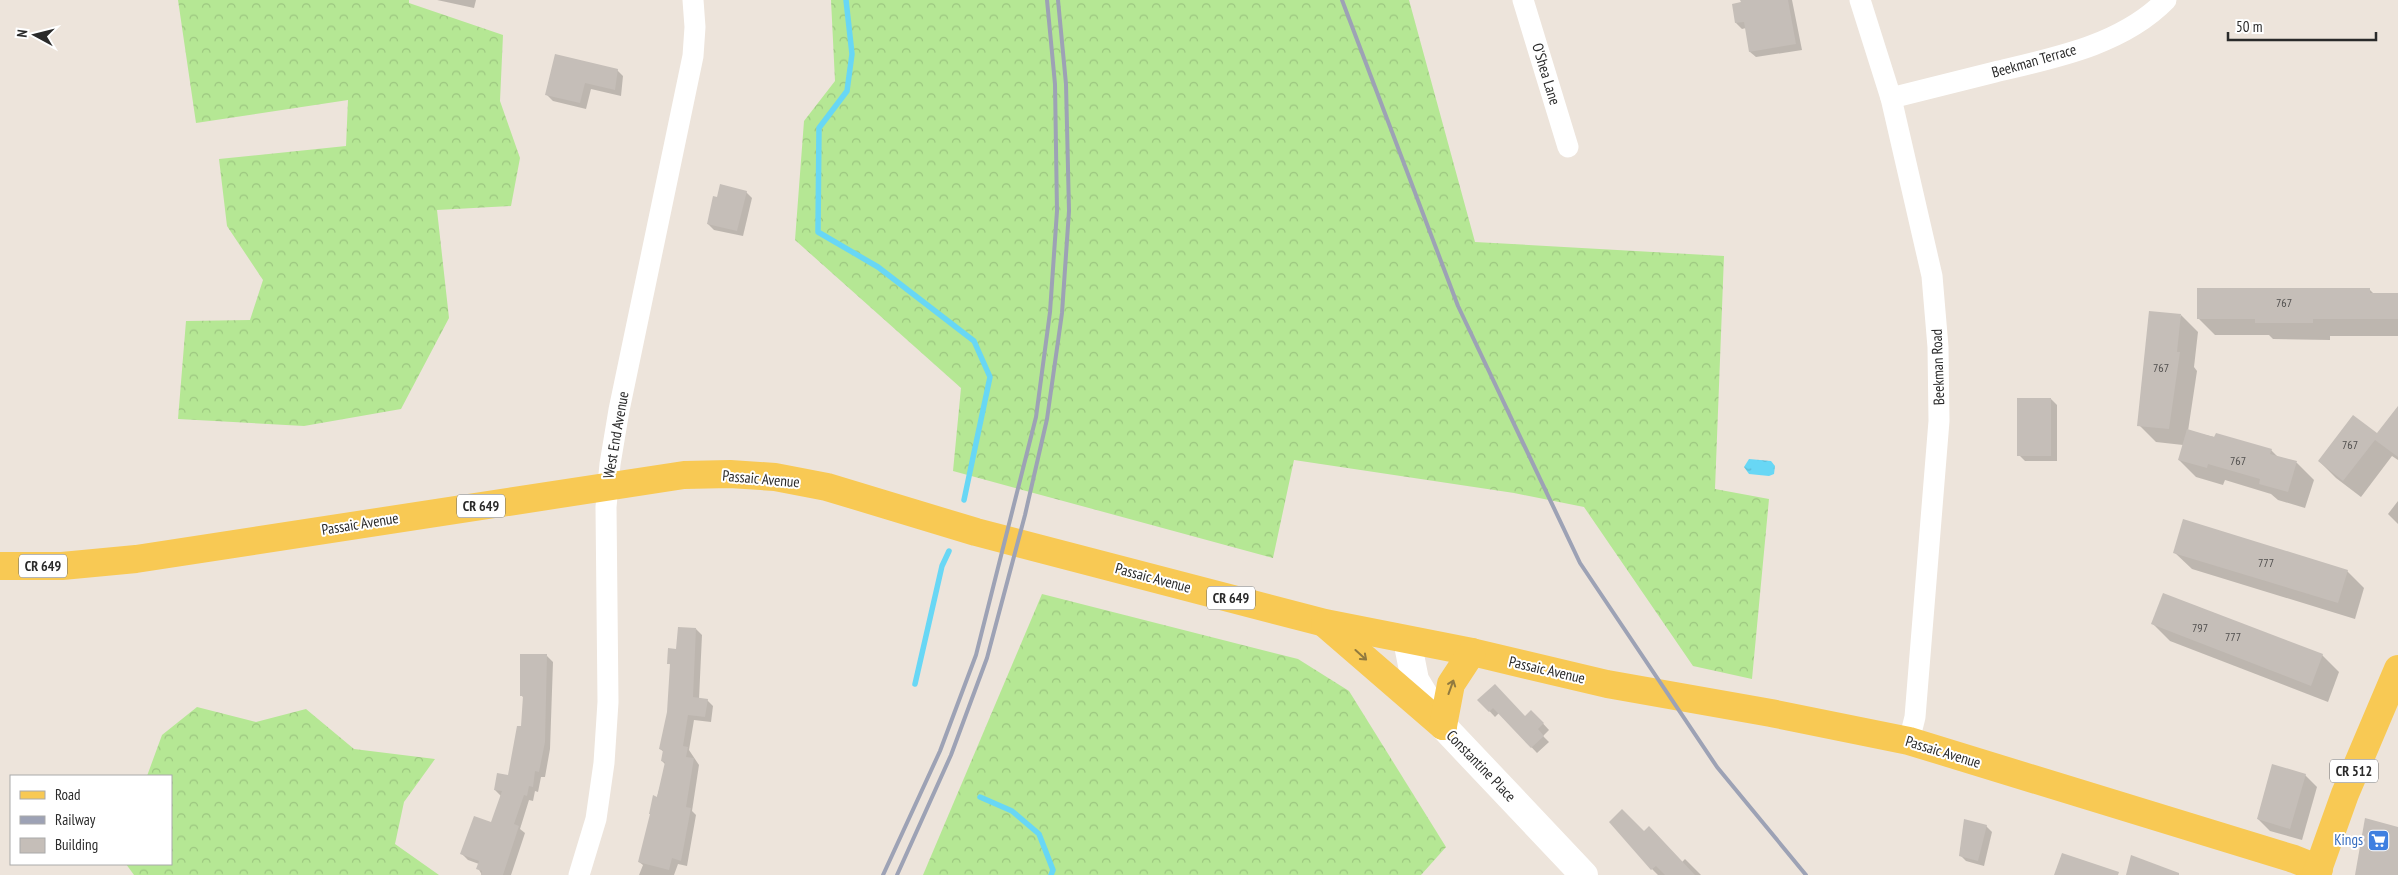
<svg xmlns="http://www.w3.org/2000/svg" width="2398" height="875" font-family="'PT Sans Narrow',sans-serif">
	<defs>
		<pattern id="forest-crowns" width="20" height="18" patternUnits="userSpaceOnUse" patternTransform="scale(1.25)"><rect width="20" height="18" fill="#b5e794"/><path d="M2 6a3 3 0 1 1 6 0M12 15a3 3 0 1 1 6 0" fill="none" stroke="#9cc680"/></pattern>
		<pattern id="water-ripples" width="26" height="14" patternUnits="userSpaceOnUse" patternTransform="scale(1.25)"><rect width="26" height="14" fill="#68d7f5"/><path d="M2 4q2-2 4 0t4 0M15 11q2-2 4 0t4 0" fill="none" stroke="#5ab9d2"/></pattern>
	</defs>
	<rect width="100%" height="100%" fill="#ede4db"/>
	<g fill="url(#forest-crowns)">
		<path d="M 178,0 L 409,0 L 409,3 L 503,35 L 500,101 L 520,158 L 511,206 L 437,210 L 449,318 L 401,409 L 304,426 L 178,419 L 186,321 L 250,320 L 263,280 L 227,226 L 219,159 L 346,146 L 348,100 L 196,123 Z"/>
		<path d="M 831,0 L 1409,0 L 1475,242 L 1724,256 L 1715,489 L 1769,499 L 1752,679 L 1693,666 L 1584,507 L 1514,493 L 1294,460 L 1273,558 L 953,471 L 961,388 L 795,240 L 804,121 L 835,81 Z"/>
		<path d="M 1042,594 L 1298,659 L 1349,691 L 1446,847 L 1421,875 L 923,875 Z"/>
		<path d="M 197,707 L 256,722 L 306,709 L 354,749 L 435,759 L 404,802 L 395,844 L 439,875 L 134,875 L 126,864 L 171,864 L 171,776 L 147,776 L 162,735 Z"/>
	</g>
	<path fill="url(#water-ripples)" d="M 1749,459 L 1771,461 L 1775,466 L 1774,474 L 1769,476 L 1749,474 L 1744,467 Z"/>
	<g fill="#0003">
		<path d="M 437,0 L 476,0 L 474,8 Z"/>
		<path d="M 1742,0 L 1792,0 L 1802,50 L 1756,57 L 1750,52 L 1746,28 L 1742,29 L 1736,23 Z"/>
		<path d="M 617,70 L 623,76 L 621,96 L 591,89 L 586,109 L 553,101 L 547,95 Z"/>
		<path d="M 746,192 L 752,198 L 743,236 L 714,230 L 708,224 L 718,198 Z"/>
		<path d="M 2370,290 L 2374,294 L 2398,294 L 2398,336 L 2330,336 L 2330,340 L 2273,339 L 2269,335 L 2215,335 L 2198,318 Z"/>
		<path d="M 2181,315 L 2198,332 L 2194,367 L 2197,371 L 2188,431 L 2271,450 L 2278,457 L 2297,463 L 2314,480 L 2305,508 L 2278,500 L 2271,494 L 2225,480 L 2223,485 L 2196,477 L 2179,460 L 2183,445 L 2156,442 L 2139,425 Z"/>
		<path d="M 2051,399 L 2057,405 L 2057,461 L 2025,461 L 2019,455 Z"/>
		<path d="M 2398,419 L 2398,460 L 2392,456 L 2361,497 L 2336,478 L 2319,461 L 2377,435 Z"/>
		<path d="M 2398,501 L 2398,524 L 2388,514 Z"/>
		<path d="M 2174,552 L 2347,571 L 2364,588 L 2355,619 L 2192,569 Z"/>
		<path d="M 2153,624 L 2322,655 L 2339,672 L 2328,702 L 2170,641 Z"/>
		<path d="M 696,629 L 702,635 L 699,699 L 707,700 L 713,706 L 711,722 L 694,720 L 689,750 L 699,765 L 692,811 L 696,815 L 687,866 L 678,864 L 674,875 L 639,875 L 643,865 L 639,862 L 666,765 L 662,761 L 664,752 L 660,749 L 668,713 L 671,666 L 669,663 Z"/>
		<path d="M 547,656 L 553,662 L 550,749 L 545,777 L 541,777 L 538,792 L 535,791 L 533,801 L 529,800 L 520,829 L 525,833 L 511,875 L 482,875 L 478,868 L 479,864 L 468,860 L 462,854 L 492,824 L 501,796 L 495,790 L 509,777 L 522,728 L 524,698 L 521,695 Z"/>
		<path d="M 1479,700 L 1525,717 L 1537,717 L 1549,730 L 1543,736 L 1549,742 L 1537,753 L 1499,713 L 1495,717 Z"/>
		<path d="M 2305,775 L 2317,787 L 2302,840 L 2270,831 L 2258,819 Z"/>
		<path d="M 1965,821 L 1986,826 L 1992,832 L 1984,866 L 1966,861 L 1960,855 Z"/>
		<path d="M 1644,832 L 1682,862 L 1685,859 L 1701,875 L 1658,875 L 1652,869 Z"/>
	</g>
	<g fill="none" stroke-linecap="round" stroke-linejoin="round">
		<g stroke="#68d7f5" stroke-width="5.5">
			<path d="M 846,0 L 852,54 L 847,91 L 819,128 L 818,232 L 878,267 L 974,341 L 990,377 L 964,500"/>
			<path d="M 915,684 L 942,566 L 949,551"/>
			<path d="M 980,797 L 1012,811 L 1039,834 L 1053,870 L 1051,875"/>
		</g>
	</g>
	<g fill="#c5beb8">
		<path d="M 1740,0 L 1788,0 L 1796,44 L 1749,52 L 1744,22 L 1735,23 L 1732,4 L 1741,2 Z"/>
		<path d="M 555,54 L 618,69 L 615,90 L 585,83 L 580,103 L 545,95 Z"/>
		<path d="M 720,184 L 747,191 L 737,231 L 707,224 L 713,196 L 717,197 Z"/>
		<path d="M 2197,288 L 2370,288 L 2370,293 L 2398,293 L 2398,319 L 2313,319 L 2313,323 L 2255,323 L 2255,319 L 2197,319 Z"/>
		<path d="M 2149,311 L 2181,314 L 2177,352 L 2180,352 L 2169,429 L 2137,426 Z"/>
		<rect x="2017" y="398" width="34" height="58"/>
		<path d="M 2398,406 L 2398,457 L 2375,440 L 2343,481 L 2318,461 L 2353,415 L 2377,433 Z"/>
		<path d="M 2187,429 L 2214,437 L 2216,433 L 2272,449 L 2270,454 L 2297,461 L 2288,492 L 2259,484 L 2260,479 L 2208,464 L 2207,468 L 2178,460 Z"/>
		<path d="M 2183,519 L 2348,570 L 2338,603 L 2173,553 Z"/>
		<path d="M 2163,593 L 2323,654 L 2311,686 L 2151,624 Z"/>
		<path d="M 678,627 L 696,628 L 693,697 L 708,699 L 705,717 L 688,715 L 683,746 L 688,747 L 686,757 L 694,758 L 686,807 L 691,808 L 681,861 L 672,858 L 669,870 L 638,862 L 650,814 L 649,814 L 653,795 L 657,797 L 665,762 L 661,761 L 663,750 L 659,749 L 667,712 L 670,664 L 667,664 L 668,648 L 676,649 Z"/>
		<path d="M 520,654 L 547,654 L 545,742 L 539,772 L 535,771 L 533,787 L 529,786 L 527,796 L 524,795 L 514,824 L 519,826 L 503,875 L 481,875 L 482,871 L 476,869 L 479,861 L 460,854 L 474,816 L 491,822 L 502,791 L 494,790 L 497,773 L 508,775 L 517,726 L 521,726 L 523,696 L 520,696 Z"/>
		<path d="M 1495,684 L 1525,716 L 1531,710 L 1544,723 L 1538,729 L 1544,736 L 1531,748 L 1493,708 L 1489,712 L 1477,700 Z"/>
		<path d="M 2272,764 L 2306,774 L 2290,829 L 2257,819 Z"/>
		<path d="M 1622,809 L 1644,831 L 1649,826 L 1695,875 L 1665,875 L 1656,866 L 1651,870 L 1609,822 Z"/>
		<path d="M 2365,818 L 2398,827 L 2398,875 L 2355,875 Z"/>
		<path d="M 1964,819 L 1987,825 L 1978,861 L 1959,856 Z"/>
		<path d="M 2062,853 L 2119,872 L 2118,875 L 2054,875 Z"/>
		<path d="M 2131,855 L 2179,873 L 2179,875 L 2126,875 Z"/>
	</g>
	<g fill="none" stroke-linecap="round" stroke-linejoin="round">
		<g stroke="#fff" stroke-width="21">
			<path d="M 1523,0 L 1568,147"/>
			<path d="M 1860,0 L 1891,98 L 1932,276 L 1938,347 L 1939,421 L 1915,717 L 1909,741"/>
			<path d="M 1891,98 C 1926,89 1960,81 1995,72 C 2054,58 2122,45 2166,0"/>
			<path d="M 579,875 L 596,819 L 604,763 L 608,702 L 606,507 L 610,464 L 619,410 L 693,56 L 695,27 L 693,0"/>
		</g>
		<path stroke="#fff" stroke-width="28" d="M 1407,640 L 1415,680 L 1443,726 L 1584,875"/>
		<g stroke="#f8c954" stroke-width="28">
			<path d="M 0,566 L 62,566 L 136,559 L 684,475 L 730,474 L 775,477 L 827,487 L 976,532 L 1325,623 L 1472,652 L 1607,684 L 1771,713 L 1909,741 L 2294,859 L 2319,869"/>
			<path d="M 1325,624 L 1443,726"/>
			<path d="M 1443,726 L 1451,684 L 1472,652"/>
			<path d="M 2316,875 L 2345,794 L 2398,669"/>
		</g>
		<g stroke="#9da2b5" stroke-width="4">
			<path d="M 1342,0 L 1458,306 L 1580,563 L 1717,767 L 1806,875"/>
			<path d="M 883,875 L 940,751 L 976,655 L 1036,417 L 1050,312 L 1057,211 L 1055,84 L 1047,0"/>
			<path d="M 897,875 L 951,755 L 987,658 L 1025,515 L 1047,419 L 1062,313 L 1069,211 L 1066,84 L 1058,0"/>
		</g>
	</g>
	<defs><path id="oneway-shaft" d="M-6 0H5M1.5-3L5.5 0L1.5 3" fill="none" stroke-width="1.6" stroke-linecap="round" stroke-linejoin="round" transform="scale(1.25)"/></defs>
	<g stroke="#917a3f">
		<use href="#oneway-shaft" transform="translate(1361 655) rotate(42)"/>
		<use href="#oneway-shaft" transform="translate(1451 687) rotate(-70)"/>
	</g>
	<defs>
		<symbol id="supermarket-square" viewBox="-11 -11 22 22"><rect x="-9" y="-9" width="18" height="18" rx="4" fill="#3f7fe0" stroke="#fff"/><path d="M-6-5.5h2.5l.6 2H6L4.5 2H-2.5L-4.4-4H-6ZM-1.5 3.2a1.3 1.3 0 1 0 .1 0ZM3 3.2a1.3 1.3 0 1 0 .1 0Z" fill="#fff"/></symbol>
	</defs>
	<g fill-rule="evenodd">
		<use href="#supermarket-square" x="2366" y="828" width="25" height="25"/>
	</g>
	<g text-anchor="middle" stroke-width="4" stroke-linejoin="round" paint-order="stroke">
		<g font-size="12" fill="#514f4e">
			<text x="2284" y="307">767</text>
			<text x="2161" y="372">767</text>
			<text x="2350" y="449">767</text>
			<text x="2238" y="465">767</text>
			<text x="2266" y="567">777</text>
			<text x="2200" y="632">797</text>
			<text x="2233" y="641">777</text>
		</g>
		<g fill="#fff" stroke="#6a6a6a" stroke-width="1">
			<rect x="457" y="494.5" width="48" height="23" rx="4"/>
			<rect x="19" y="554.5" width="48" height="23" rx="4"/>
			<rect x="1207" y="586.5" width="48" height="23" rx="4"/>
			<rect x="2330" y="759.5" width="48" height="23" rx="4"/>
		</g>
		<g font-size="14" font-weight="bold" fill="#2a2a2a">
			<text x="481" y="511">CR 649</text>
			<text x="43" y="571">CR 649</text>
			<text x="1231" y="603">CR 649</text>
			<text x="2354" y="776">CR 512</text>
		</g>
		<g font-size="15" fill="#2a2a2a" stroke="#fff">
			<text transform="translate(2034 61) rotate(-16)" y="5">Beekman Terrace</text>
			<text transform="translate(1546 74) rotate(73)" y="5">O'Shea Lane</text>
			<text transform="translate(1938 367) rotate(-92)" y="5">Beekman Road</text>
			<text transform="translate(616 435) rotate(-80)" y="5">West End Avenue</text>
			<text transform="translate(761 479) rotate(5)" y="5">Passaic Avenue</text>
			<text transform="translate(360 524) rotate(-9)" y="5">Passaic Avenue</text>
			<text transform="translate(1153 578) rotate(15)" y="5">Passaic Avenue</text>
			<text transform="translate(1547 670) rotate(13)" y="5">Passaic Avenue</text>
			<text transform="translate(1943 752) rotate(17)" y="5">Passaic Avenue</text>
			<text transform="translate(1481 766) rotate(46)" y="5">Constantine Place</text>
		</g>
		<g font-size="15" fill="#366cbe" stroke="#fff" text-anchor="end">
			<text x="2363" y="845">Kings</text>
		</g>
	</g>
	<rect x="10" y="775" width="162" height="90" fill="#ffffff" stroke="#aaaaaa"/>
	<rect x="20" y="791" width="25" height="8" fill="#f8c954" stroke="#aaaaaa"/>
	<text x="55" y="800" font-size="15" fill="#2a2a2a">Road</text>
	<rect x="20" y="816" width="25" height="8" fill="#9da2b5" stroke="#aaaaaa"/>
	<text x="55" y="825" font-size="15" fill="#2a2a2a">Railway</text>
	<rect x="20" y="838" width="25" height="15" fill="#c5beb8" stroke="#aaaaaa"/>
	<text x="55" y="850" font-size="15" fill="#2a2a2a">Building</text>
	<g transform="translate(35 35) rotate(277)" stroke="#ffffff" stroke-width="4" paint-order="stroke">
	<path d="M0-4L9 19L0 12L-9 19Z" fill="#2a2a2a"/>
	<text y="-8" font-size="14" font-weight="bold" text-anchor="middle" fill="#2a2a2a">N</text>
	</g>
	<path d="M2228 32v8h148v-8" fill="none" stroke="#2a2a2a" stroke-width="2.5"/>
	<text x="2236" y="32" font-size="15" fill="#2a2a2a" stroke="#ffffff" stroke-width="4" paint-order="stroke">50 m</text>
</svg>
